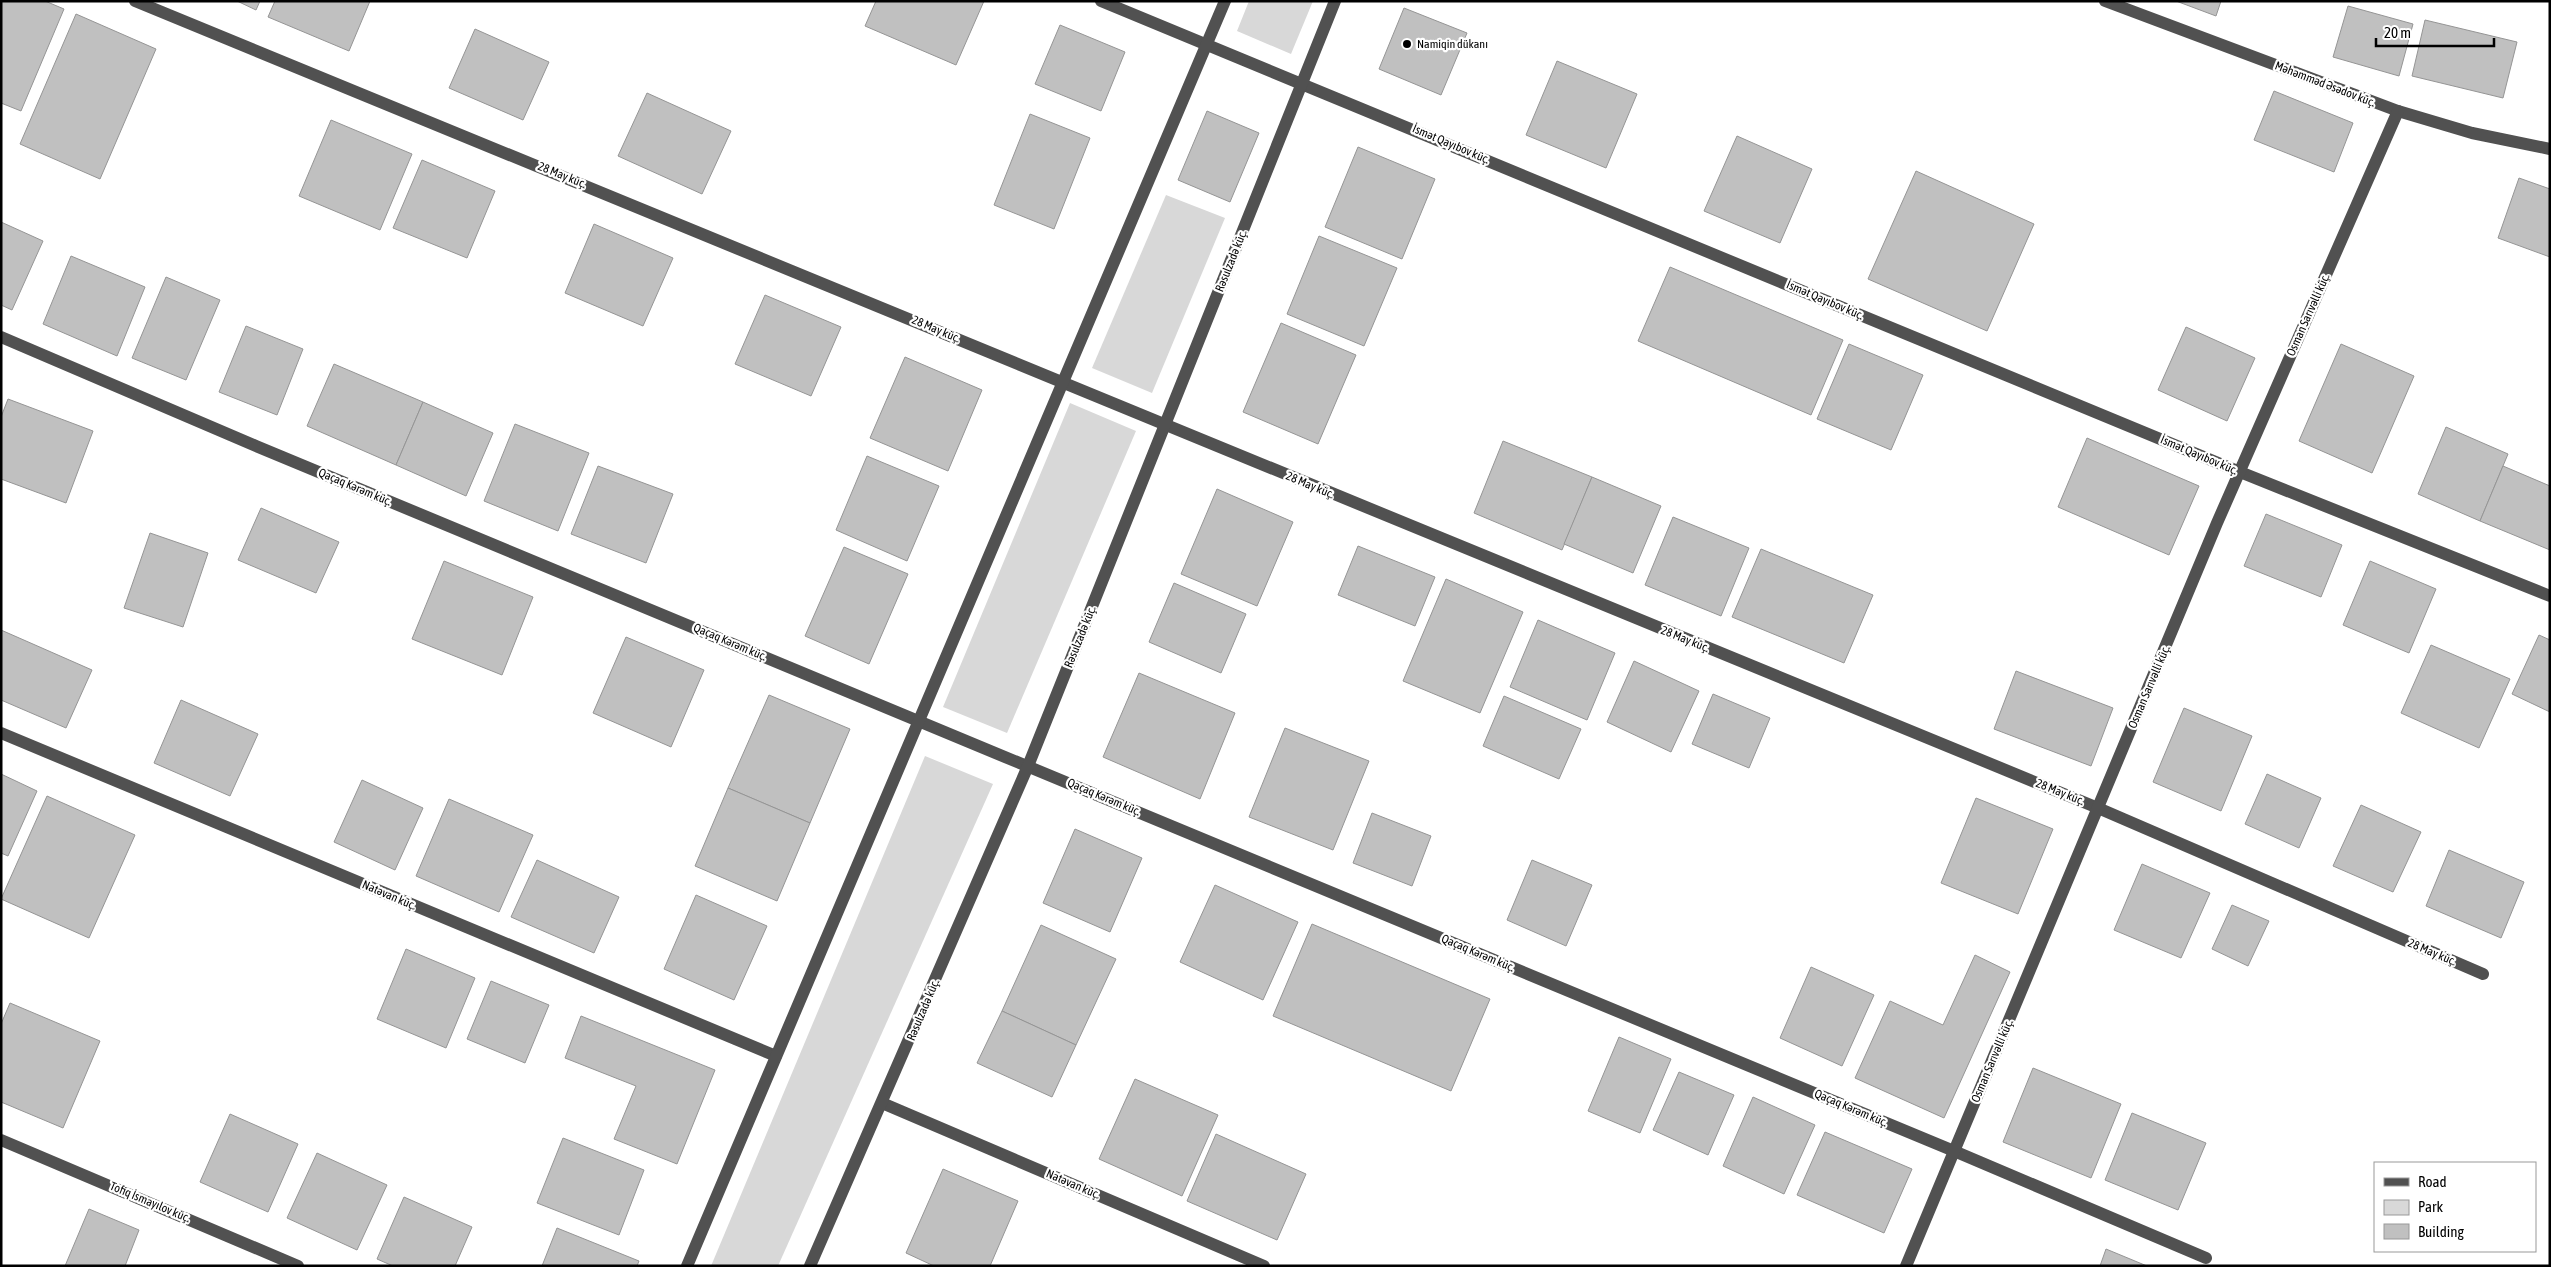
<svg xmlns="http://www.w3.org/2000/svg" width="2551" height="1267" font-family="'Asap Condensed',sans-serif">
	<rect width="100%" height="100%" fill="#fff"/>
	<g fill="#d8d8d8">
		<path d="M 1249,1 L 1313,1 L 1291,54 L 1237,31 Z"/>
		<path d="M 1166,195 L 1225,218 L 1152,393 L 1092,368 Z"/>
		<path d="M 1070,403 L 1136,431 L 1007,733 L 943,707 Z"/>
		<path d="M 925,756 L 993,784 L 778,1266 L 711,1266 Z"/>
	</g>
	<g fill="#c0c0c0" stroke="#959595">
		<path d="M 1,1 L 45,1 L 64,9 L 21,111 L 1,103 Z"/>
		<path d="M 237,1 L 260,1 L 256,10 Z"/>
		<path d="M 275,1 L 370,1 L 349,51 L 268,17 Z"/>
		<path d="M 876,1 L 984,1 L 956,65 L 865,26 Z"/>
		<path d="M 2176,1 L 2221,1 L 2216,16 Z"/>
		<path d="M 2348,6 L 2413,24 L 2399,76 L 2333,57 Z"/>
		<path d="M 1404,8 L 1467,33 L 1441,95 L 1379,69 Z"/>
		<path d="M 76,14 L 156,49 L 100,179 L 20,144 Z"/>
		<path d="M 2425,20 L 2517,42 L 2503,98 L 2412,76 Z"/>
		<path d="M 1060,25 L 1125,52 L 1101,111 L 1035,84 Z"/>
		<path d="M 475,29 L 549,62 L 523,120 L 449,88 Z"/>
		<path d="M 1557,61 L 1637,94 L 1606,168 L 1526,135 Z"/>
		<path d="M 2274,91 L 2353,123 L 2334,172 L 2254,140 Z"/>
		<path d="M 647,93 L 731,131 L 702,194 L 618,156 Z"/>
		<path d="M 1207,111 L 1259,133 L 1230,202 L 1178,180 Z"/>
		<path d="M 1030,114 L 1090,138 L 1054,229 L 994,205 Z"/>
		<path d="M 331,120 L 412,154 L 380,230 L 299,196 Z"/>
		<path d="M 1737,136 L 1812,169 L 1780,243 L 1704,211 Z"/>
		<path d="M 1358,147 L 1435,179 L 1402,259 L 1325,227 Z"/>
		<path d="M 422,160 L 495,191 L 467,258 L 393,228 Z"/>
		<path d="M 1916,171 L 2034,224 L 1987,331 L 1868,279 Z"/>
		<path d="M 2519,178 L 2550,189 L 2550,257 L 2498,238 Z"/>
		<path d="M 1,222 L 43,241 L 12,310 L 1,305 Z"/>
		<path d="M 594,224 L 673,258 L 643,326 L 565,293 Z"/>
		<path d="M 1319,236 L 1397,268 L 1364,346 L 1287,314 Z"/>
		<path d="M 71,256 L 145,287 L 117,356 L 43,324 Z"/>
		<path d="M 1670,267 L 1843,340 L 1811,415 L 1638,341 Z"/>
		<path d="M 166,277 L 220,300 L 186,380 L 132,358 Z"/>
		<path d="M 765,295 L 841,327 L 811,396 L 735,364 Z"/>
		<path d="M 1281,323 L 1356,355 L 1318,444 L 1243,412 Z"/>
		<path d="M 246,326 L 303,349 L 277,415 L 219,392 Z"/>
		<path d="M 2186,327 L 2255,358 L 2227,421 L 2158,390 Z"/>
		<path d="M 1849,344 L 1923,375 L 1891,450 L 1817,419 Z"/>
		<path d="M 2341,344 L 2414,376 L 2372,473 L 2299,441 Z"/>
		<path d="M 905,357 L 982,390 L 948,471 L 870,438 Z"/>
		<path d="M 334,364 L 423,402 L 396,465 L 307,426 Z"/>
		<path d="M 8,399 L 93,431 L 66,503 L 1,479 L 1,417 Z"/>
		<path d="M 423,402 L 493,433 L 466,496 L 396,465 Z"/>
		<path d="M 515,424 L 589,453 L 558,531 L 484,501 Z"/>
		<path d="M 2446,427 L 2508,454 L 2480,521 L 2418,494 Z"/>
		<path d="M 2087,438 L 2199,486 L 2169,555 L 2058,507 Z"/>
		<path d="M 1503,441 L 1592,477 L 1562,550 L 1474,513 Z"/>
		<path d="M 867,456 L 939,486 L 907,561 L 836,530 Z"/>
		<path d="M 598,466 L 673,494 L 646,563 L 571,534 Z"/>
		<path d="M 2503,466 L 2550,486 L 2550,550 L 2480,521 Z"/>
		<path d="M 1592,477 L 1661,506 L 1633,573 L 1564,544 Z"/>
		<path d="M 1217,489 L 1293,522 L 1257,606 L 1181,574 Z"/>
		<path d="M 261,508 L 339,542 L 316,593 L 238,560 Z"/>
		<path d="M 2266,514 L 2342,545 L 2321,597 L 2244,566 Z"/>
		<path d="M 1673,517 L 1749,548 L 1721,616 L 1645,585 Z"/>
		<path d="M 150,533 L 208,553 L 183,627 L 124,608 Z"/>
		<path d="M 1358,546 L 1435,577 L 1415,626 L 1338,595 Z"/>
		<path d="M 844,547 L 908,574 L 869,664 L 805,636 Z"/>
		<path d="M 1761,549 L 1873,595 L 1844,663 L 1732,617 Z"/>
		<path d="M 444,561 L 533,597 L 502,675 L 412,639 Z"/>
		<path d="M 2370,561 L 2436,589 L 2409,653 L 2343,625 Z"/>
		<path d="M 1446,579 L 1523,612 L 1480,713 L 1403,681 Z"/>
		<path d="M 1174,583 L 1246,614 L 1221,673 L 1149,642 Z"/>
		<path d="M 1538,620 L 1615,653 L 1587,720 L 1510,687 Z"/>
		<path d="M 1,630 L 92,670 L 66,728 L 1,700 Z"/>
		<path d="M 2539,635 L 2550,640 L 2550,712 L 2512,694 Z"/>
		<path d="M 626,637 L 704,670 L 671,747 L 593,713 Z"/>
		<path d="M 2431,645 L 2510,679 L 2479,748 L 2401,713 Z"/>
		<path d="M 1634,661 L 1699,691 L 1671,752 L 1607,722 Z"/>
		<path d="M 2016,671 L 2113,708 L 2091,766 L 1994,729 Z"/>
		<path d="M 1139,673 L 1235,713 L 1200,799 L 1103,757 Z"/>
		<path d="M 1713,694 L 1770,718 L 1749,768 L 1692,744 Z"/>
		<path d="M 769,695 L 850,729 L 810,823 L 728,788 Z"/>
		<path d="M 1504,696 L 1581,729 L 1559,779 L 1483,746 Z"/>
		<path d="M 181,700 L 258,734 L 230,796 L 154,763 Z"/>
		<path d="M 2184,708 L 2252,736 L 2221,811 L 2153,782 Z"/>
		<path d="M 1285,728 L 1369,761 L 1333,850 L 1249,817 Z"/>
		<path d="M 1,774 L 37,791 L 8,856 L 1,853 Z"/>
		<path d="M 2267,774 L 2321,798 L 2299,848 L 2245,824 Z"/>
		<path d="M 362,780 L 423,808 L 395,870 L 334,842 Z"/>
		<path d="M 728,788 L 810,823 L 777,901 L 695,866 Z"/>
		<path d="M 47,796 L 135,835 L 89,938 L 1,899 Z"/>
		<path d="M 1976,798 L 2053,829 L 2018,914 L 1941,883 Z"/>
		<path d="M 449,799 L 533,835 L 499,912 L 416,876 Z"/>
		<path d="M 2361,805 L 2421,832 L 2393,892 L 2333,866 Z"/>
		<path d="M 1372,813 L 1431,836 L 1412,886 L 1353,863 Z"/>
		<path d="M 1075,829 L 1142,858 L 1110,932 L 1043,903 Z"/>
		<path d="M 2449,850 L 2524,882 L 2501,938 L 2426,906 Z"/>
		<path d="M 537,860 L 619,897 L 594,953 L 511,917 Z"/>
		<path d="M 1532,860 L 1592,885 L 1566,946 L 1507,920 Z"/>
		<path d="M 2142,864 L 2210,893 L 2181,958 L 2114,930 Z"/>
		<path d="M 1215,885 L 1298,922 L 1263,1000 L 1180,962 Z"/>
		<path d="M 696,895 L 767,926 L 734,1000 L 664,969 Z"/>
		<path d="M 2232,905 L 2269,921 L 2248,966 L 2212,949 Z"/>
		<path d="M 1312,924 L 1490,999 L 1451,1091 L 1273,1016 Z"/>
		<path d="M 1041,925 L 1116,959 L 1076,1045 L 1002,1011 Z"/>
		<path d="M 406,949 L 475,978 L 446,1048 L 377,1019 Z"/>
		<path d="M 1975,955 L 2010,972 L 1944,1118 L 1855,1078 L 1890,1001 L 1943,1025 Z"/>
		<path d="M 1811,967 L 1874,995 L 1842,1066 L 1780,1038 Z"/>
		<path d="M 491,981 L 549,1005 L 525,1063 L 467,1039 Z"/>
		<path d="M 10,1003 L 100,1041 L 63,1128 L 1,1102 L 1,1024 Z"/>
		<path d="M 1002,1011 L 1076,1045 L 1052,1097 L 977,1063 Z"/>
		<path d="M 581,1016 L 715,1070 L 677,1164 L 614,1139 L 636,1086 L 565,1058 Z"/>
		<path d="M 1619,1037 L 1671,1059 L 1640,1133 L 1588,1111 Z"/>
		<path d="M 2033,1068 L 2121,1104 L 2091,1178 L 2003,1142 Z"/>
		<path d="M 1679,1072 L 1734,1095 L 1708,1155 L 1653,1130 Z"/>
		<path d="M 1135,1079 L 1218,1115 L 1182,1196 L 1099,1159 Z"/>
		<path d="M 1753,1097 L 1815,1125 L 1784,1194 L 1723,1166 Z"/>
		<path d="M 2132,1113 L 2206,1143 L 2178,1210 L 2105,1180 Z"/>
		<path d="M 230,1114 L 298,1144 L 268,1212 L 200,1182 Z"/>
		<path d="M 1825,1132 L 1912,1169 L 1884,1233 L 1797,1195 Z"/>
		<path d="M 1216,1134 L 1306,1174 L 1277,1240 L 1187,1201 Z"/>
		<path d="M 563,1138 L 644,1170 L 619,1235 L 537,1203 Z"/>
		<path d="M 317,1153 L 387,1185 L 357,1250 L 287,1218 Z"/>
		<path d="M 943,1169 L 1018,1201 L 990,1266 L 934,1266 L 906,1253 Z"/>
		<path d="M 404,1197 L 472,1227 L 455,1266 L 393,1266 L 377,1259 Z"/>
		<path d="M 89,1209 L 139,1230 L 125,1266 L 65,1266 Z"/>
		<path d="M 557,1228 L 639,1261 L 637,1266 L 542,1266 Z"/>
		<path d="M 2106,1249 L 2147,1266 L 2100,1266 Z"/>
	</g>
	<g fill="none" stroke-linecap="round" stroke-linejoin="round">
		<g stroke="#515151" stroke-width="12">
			<path d="M 135,1 L 2098,808 L 2483,974"/>
			<path d="M 1101,1 L 2240,472 L 2550,596"/>
			<path d="M 2105,1 L 2398,111 L 2472,133 L 2550,149"/>
			<path d="M 1,337 L 256,446 L 1954,1151 L 2206,1258"/>
			<path d="M 1,733 L 776,1056"/>
			<path d="M 882,1103 L 1264,1266"/>
			<path d="M 1,1140 L 298,1266"/>
			<path d="M 687,1266 L 1225,1"/>
			<path d="M 810,1266 L 1028,766 L 1335,1"/>
			<path d="M 1906,1266 L 2217,523 L 2398,111"/>
		</g>
	</g>
	<circle fill="#000" stroke="#fff" stroke-width="2" cx="1407" cy="44" r="5"/>
	<g text-anchor="middle" stroke-width="4.5" stroke-linejoin="round" paint-order="stroke">
		<g font-size="12" fill="#000" stroke="#fff" text-anchor="start">
			<text x="1417" y="48">Namiqin dükanı</text>
		</g>
		<g font-size="12" fill="#000" stroke="#fff">
			<text transform="translate(2325 84) rotate(21)" y="4">Məhəmməd Əsədov küç.</text>
			<text transform="translate(1451 144) rotate(23)" y="4">İsmət Qayıbov küç.</text>
			<text transform="translate(562 175) rotate(22)" y="4">28 May küç.</text>
			<text transform="translate(1231 261) rotate(-68)" y="4">Rəsulzadə küç.</text>
			<text transform="translate(1825 300) rotate(23)" y="4">İsmət Qayıbov küç.</text>
			<text transform="translate(2308 315) rotate(-66)" y="4">Osman Sarıvəlli küç.</text>
			<text transform="translate(936 329) rotate(23)" y="4">28 May küç.</text>
			<text transform="translate(2199 455) rotate(23)" y="4">İsmət Qayıbov küç.</text>
			<text transform="translate(1310 485) rotate(23)" y="4">28 May küç.</text>
			<text transform="translate(355 487) rotate(23)" y="4">Qaçaq Kərəm küç.</text>
			<text transform="translate(1080 637) rotate(-68)" y="4">Rəsulzadə küç.</text>
			<text transform="translate(1685 639) rotate(22)" y="4">28 May küç.</text>
			<text transform="translate(730 642) rotate(23)" y="4">Qaçaq Kərəm küç.</text>
			<text transform="translate(2149 687) rotate(-67)" y="4">Osman Sarıvəlli küç.</text>
			<text transform="translate(2060 792) rotate(22)" y="4">28 May küç.</text>
			<text transform="translate(1104 797) rotate(23)" y="4">Qaçaq Kərəm küç.</text>
			<text transform="translate(389 895) rotate(23)" y="4">Natəvan küç.</text>
			<text transform="translate(2432 952) rotate(23)" y="4">28 May küç.</text>
			<text transform="translate(1478 953) rotate(23)" y="4">Qaçaq Kərəm küç.</text>
			<text transform="translate(923 1010) rotate(-67)" y="4">Rəsulzadə küç.</text>
			<text transform="translate(1992 1061) rotate(-67)" y="4">Osman Sarıvəlli küç.</text>
			<text transform="translate(1851 1108) rotate(23)" y="4">Qaçaq Kərəm küç.</text>
			<text transform="translate(1073 1184) rotate(23)" y="4">Natəvan küç.</text>
			<text transform="translate(150 1202) rotate(23)" y="4">Tofiq İsmayılov küç.</text>
		</g>
	</g>
	<rect width="2551" height="1267" fill="none" stroke="#000000" stroke-width="5"/>
	<rect x="2374" y="1162" width="162" height="90" fill="#ffffff" stroke="#999999"/>
	<rect x="2384" y="1178" width="25" height="8" fill="#515151" stroke="#999999"/>
	<text x="2418" y="1187" font-size="15" fill="#000000">Road</text>
	<rect x="2384" y="1200" width="25" height="15" fill="#d8d8d8" stroke="#999999"/>
	<text x="2418" y="1212" font-size="15" fill="#000000">Park</text>
	<rect x="2384" y="1224" width="25" height="15" fill="#c0c0c0" stroke="#999999"/>
	<text x="2418" y="1237" font-size="15" fill="#000000">Building</text>
	<path d="M2376 38v8h118v-8" fill="none" stroke="#000000" stroke-width="2.5"/>
	<text x="2384" y="38" font-size="15" fill="#000000" stroke="#ffffff" stroke-width="4" paint-order="stroke">20 m</text>
</svg>
